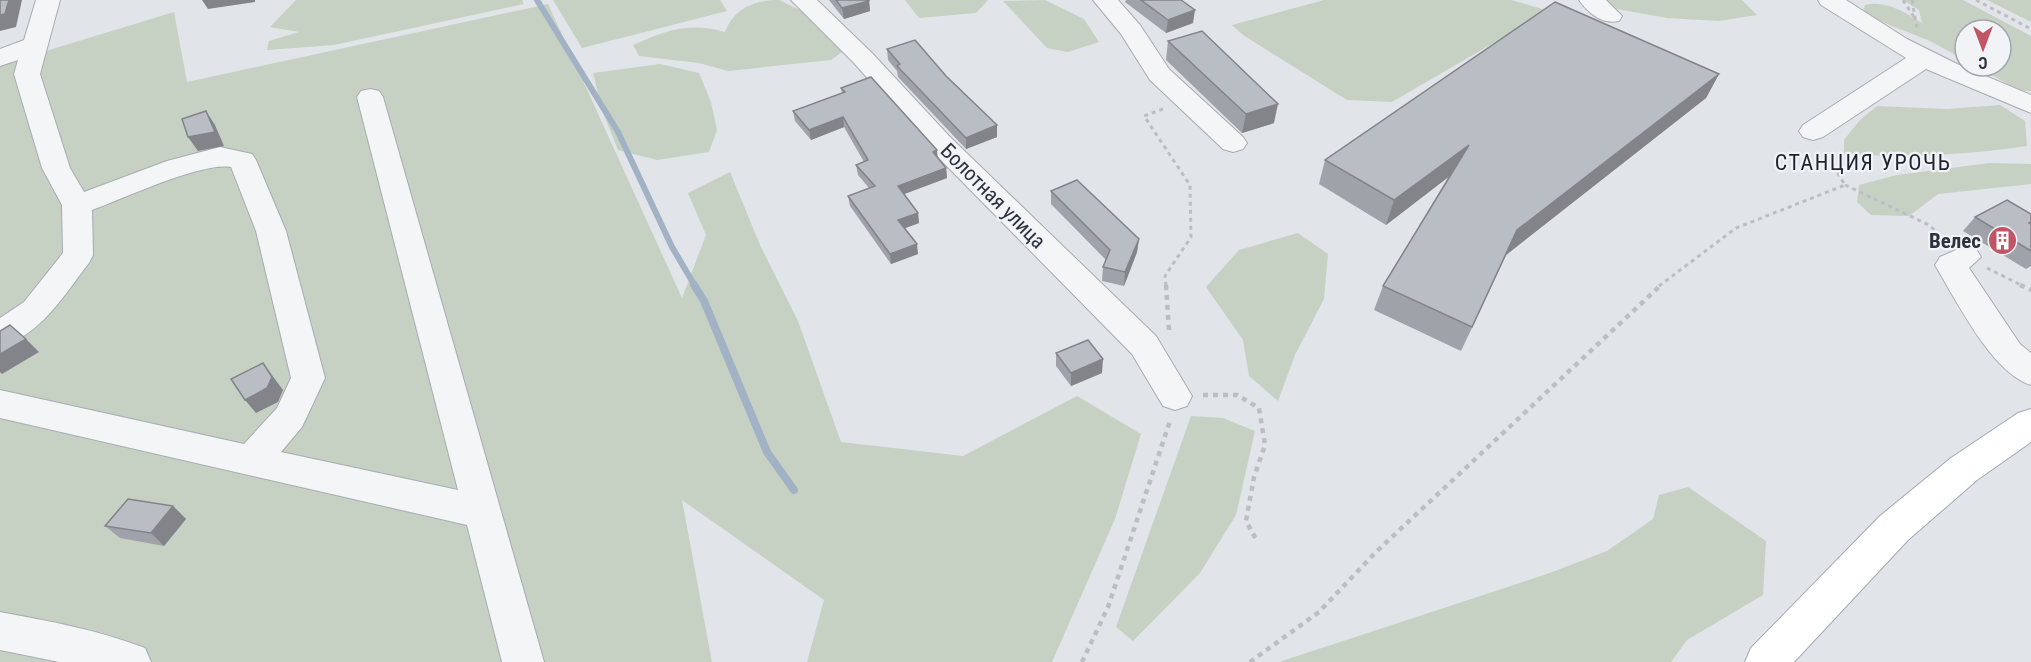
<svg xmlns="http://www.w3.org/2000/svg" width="2031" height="662" font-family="'Roboto Condensed',sans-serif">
	<rect width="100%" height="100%" fill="#e1e4e8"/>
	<g fill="#c7d1c3">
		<path d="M 296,0 L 522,0 L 524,4 L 334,45 L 267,50 L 269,41 L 299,32 L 270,27 Z"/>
		<path d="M 553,0 L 720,0 L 727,11 L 582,48 Z"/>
		<path d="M 779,0 L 808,14 L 842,52 L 831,60 L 728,71 L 699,63 L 639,56 L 633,45 C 668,30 688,22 725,32 C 734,8 754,0 779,0 Z"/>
		<path d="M 905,0 L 988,0 L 976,13 L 919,18 Z"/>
		<path d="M 1045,0 L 1084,19 L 1099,42 L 1068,52 L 1047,48 L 1003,1 Z"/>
		<path d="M 1324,0 L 1511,0 L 1553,12 L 1526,24 L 1392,102 L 1347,100 L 1243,35 L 1232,25 Z"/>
		<path d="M 1596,0 L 1742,0 L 1757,15 L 1719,21 L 1667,18 L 1594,5 Z"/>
		<path d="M 1903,0 L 1963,0 L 2031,36 L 2031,91 L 2017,90 L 1977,66 L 2001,66 L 2001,30 L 1965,30 L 1965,60 L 1930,41 L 1882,22 L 1863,11 L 1865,5 C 1886,0 1904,12 1922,23 L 1919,10 Z"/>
		<path d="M 1987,0 L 2031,0 L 2031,22 Z"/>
		<path d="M 548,4 L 682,298 L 706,235 L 688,193 L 730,172 L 760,245 L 798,321 L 841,442 L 963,456 L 1077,396 L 1141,434 L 1115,519 L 1052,662 L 807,662 L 824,600 L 682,500 L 712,662 L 0,662 L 0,65 L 174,12 L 187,82 Z"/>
		<path d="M 660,64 L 699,73 L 711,102 L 717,130 L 709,152 L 657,160 L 618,150 L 602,110 L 593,73 Z"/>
		<path d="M 2000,105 L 2025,121 L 2027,146 C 1966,155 1906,158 1844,154 L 1844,140 L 1860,120 L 1877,106 L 1947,109 Z"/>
		<path d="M 1989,163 L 2031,164 L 2031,184 L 1938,194 L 1909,216 L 1871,215 L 1857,202 L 1859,185 L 1897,175 Z"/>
		<path d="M 1298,233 L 1328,254 L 1324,299 L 1295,355 L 1278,401 L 1249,376 L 1243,340 L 1206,287 L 1239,250 Z"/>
		<path d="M 1191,416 L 1223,418 L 1255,431 L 1236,515 L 1200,573 L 1133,641 L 1116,627 Z"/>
		<path d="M 1688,487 L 1766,541 L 1763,595 L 1687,640 L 1671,662 L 1279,662 L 1547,574 L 1607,551 L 1653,519 L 1659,495 Z"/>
	</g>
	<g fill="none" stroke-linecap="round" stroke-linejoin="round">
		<path stroke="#a1b2c4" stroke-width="6" d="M 537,0 L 618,132 L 672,247 L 695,286"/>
		<path stroke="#a1b2c4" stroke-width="8" d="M 694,285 L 704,301 L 767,452 L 794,490"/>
		<defs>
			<g id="minor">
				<path d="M 36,0 L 60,0 L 40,74 L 70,168 L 84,192 L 167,161 L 220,147 L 252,154 L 256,160 L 286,231 L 325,378 L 302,427 L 281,452 L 458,490 L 357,97 L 361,91 L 370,89 L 379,91 L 383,97 L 544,662 L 502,662 L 467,525 L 0,418 L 0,390 L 244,444 L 277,408 L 291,378 L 256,231 L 231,167 C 201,162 123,199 92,210 L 93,255 L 89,263 C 64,295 41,335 0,347 L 0,318 L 24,302 L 63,253 L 62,205 L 42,168 L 14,74 L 18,60 L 0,66 L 0,49 L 24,40 Z"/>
				<path d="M 791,0 L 817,0 L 872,53 L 950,137 L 1156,336 L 1192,396 L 1187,406 L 1175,410 L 1163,406 L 1132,354 L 930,149 L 854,63 Z"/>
				<path d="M 1093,0 L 1118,0 L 1140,25 L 1169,69 L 1243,137 L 1247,143 L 1243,149 L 1233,152 L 1223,149 L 1150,80 L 1121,34 Z"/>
				<path d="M 1579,0 L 1606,0 L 1622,16 L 1619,21 C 1602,25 1588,13 1579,0 Z"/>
				<path d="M 1818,0 L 1846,0 L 1907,39 L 1957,64 L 2031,95 L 2031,113 L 1926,69 L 1823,137 L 1813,140 L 1803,137 L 1799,131 L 1803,125 L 1906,58 L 1821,5 Z"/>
				<path d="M 1965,246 L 1976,249 L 1981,257 L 1969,268 L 2020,344 L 2031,353 L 2031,385 C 1992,373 1956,300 1935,265 L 1940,257 Z"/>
				<path d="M 0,612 C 49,621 98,630 145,648 L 151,662 L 59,662 L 0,650 Z"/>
			</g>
			<path id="major" d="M 2031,409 L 2031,442 L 1977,480 L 1908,540 L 1794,662 L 1745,662 L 1751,648 L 1880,516 L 1951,458 L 2018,413 Z"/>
		</defs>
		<use href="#minor" stroke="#a7abb2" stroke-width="2"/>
		<use href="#major" stroke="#a2a9b3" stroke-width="2"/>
		<g stroke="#bcbec3" stroke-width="3" stroke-dasharray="4 4" stroke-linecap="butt">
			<path d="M 1903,0 L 1914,17"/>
			<path d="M 1912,0 L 1917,29"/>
			<path d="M 1976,0 L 2031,29"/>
			<path d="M 1163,109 L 1144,116 L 1190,185 L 1191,237 L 1165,276 L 1166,286"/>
			<path d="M 1845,185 L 1929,225 L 1946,240"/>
			<path d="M 1987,268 L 2023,286"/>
			<path d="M 1659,286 L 1736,228 L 1845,185 L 1823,149"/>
		</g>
		<g stroke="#bcbec3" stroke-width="4.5" stroke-dasharray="5 5" stroke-linecap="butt">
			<path d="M 1166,285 L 1169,330"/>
			<path d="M 2020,285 L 2031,290"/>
			<path d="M 1203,395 L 1237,395 L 1259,408 L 1265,445 L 1254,477 L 1246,521 L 1257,541"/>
			<path d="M 1082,662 L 1108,607 L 1170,421"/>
			<path d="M 1250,662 L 1319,612 L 1376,552 L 1661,285"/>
		</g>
		<use href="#minor" fill="#f4f5f7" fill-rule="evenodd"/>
		<use href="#major" fill="#fff" fill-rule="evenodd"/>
	</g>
	<g fill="#9fa3a9">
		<path d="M 829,0 L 869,0 L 870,11 L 844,19 Z"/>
		<path d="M 1126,0 L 1181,0 L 1193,23 L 1166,33 L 1125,2 Z"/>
		<path d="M 1168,41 L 1274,123 L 1242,133 L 1166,60 Z"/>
		<path d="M 887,49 L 997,137 L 966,149 L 898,77 L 897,71 L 888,60 Z"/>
		<path d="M 1719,74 L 1706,98 L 1506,255 L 1461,351 L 1374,310 L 1383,286 L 1449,176 L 1386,225 L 1319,184 L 1325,160 Z"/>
		<path d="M 841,88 L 938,158 L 946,168 L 947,178 L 904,194 L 918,213 L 919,223 L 905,228 L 918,254 L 891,264 L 850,206 L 848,196 L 869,188 L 858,175 L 856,165 L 864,162 L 844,127 L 811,140 L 795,121 L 793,111 L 842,93 Z"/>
		<path d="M 1051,191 L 1139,239 L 1137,252 L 1124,286 L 1102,281 L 1103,267 L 1106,260 L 1051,204 Z"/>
		<path d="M 2031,214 L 2031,266 L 2026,269 L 1963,231 L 1975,217 Z"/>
		<path d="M 1056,353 L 1102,373 L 1071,386 L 1056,366 Z"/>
		<path d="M 173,506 L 186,519 L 164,546 L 120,538 L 105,526 Z"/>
	</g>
	<g fill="#828489">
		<path d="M 9,0 L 22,0 L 16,27 L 0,31 L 0,15 Z"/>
		<path d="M 202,0 L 255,0 L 255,2 L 208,9 Z"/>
		<path d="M 869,1 L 870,11 L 844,19 L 842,8 Z"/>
		<path d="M 1195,10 L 1193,23 L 1166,33 L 1168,20 Z"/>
		<path d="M 1719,74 L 1706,98 L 1506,255 L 1461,351 L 1517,230 Z"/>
		<path d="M 1278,104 L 1274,123 L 1242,133 L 1246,114 Z"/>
		<path d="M 206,111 L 215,125 L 224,146 L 198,151 L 188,137 Z"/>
		<path d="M 843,117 L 844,127 L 811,140 L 809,130 Z"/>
		<path d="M 997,125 L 997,137 L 966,149 L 966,138 Z"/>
		<path d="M 1469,145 L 1459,169 L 1386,225 L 1394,200 Z"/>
		<path d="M 937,150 L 938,160 L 933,152 Z"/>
		<path d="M 946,168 L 947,178 L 899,196 L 898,186 Z"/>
		<path d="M 918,213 L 919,223 L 900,230 L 898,220 Z"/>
		<path d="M 1139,239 L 1137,252 L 1124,286 L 1125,272 Z"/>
		<path d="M 917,244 L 918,254 L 891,264 L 890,254 Z"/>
		<path d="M 26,339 L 39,352 L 2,374 L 0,372 L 0,354 Z"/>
		<path d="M 1103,359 L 1102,373 L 1071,386 L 1071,373 Z"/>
		<path d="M 263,363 L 283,390 L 278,402 L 256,413 L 245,400 Z"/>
		<path d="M 173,506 L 186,519 L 164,546 L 151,533 Z"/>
	</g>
	<g fill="#b9bdc4" stroke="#828489" stroke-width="1.5">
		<path d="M 0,0 L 9,0 L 5,14 L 0,15 Z"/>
		<path d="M 836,0 L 869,0 L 869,1 L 842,8 Z"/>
		<path d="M 1141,0 L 1181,0 L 1195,10 L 1168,20 Z"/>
		<path d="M 1555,2 L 1719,74 L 1517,230 L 1472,327 L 1383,286 L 1469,145 L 1394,200 L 1325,160 Z"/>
		<path d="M 1202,31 L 1278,104 L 1246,114 L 1168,41 Z"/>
		<path d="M 915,40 L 946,76 L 997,125 L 966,138 L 897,66 L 900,64 L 887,49 Z"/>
		<path d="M 871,77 L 937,150 L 933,152 L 946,168 L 898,186 L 918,213 L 898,220 L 917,244 L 890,254 L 848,196 L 875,186 L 856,165 L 868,160 L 843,117 L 809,130 L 793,111 L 845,92 L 841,88 Z"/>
		<path d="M 206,111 L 215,132 L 188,137 L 182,119 Z"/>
		<path d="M 1077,180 L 1139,239 L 1125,272 L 1103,267 L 1110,250 L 1051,191 Z"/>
		<path d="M 2007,200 L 2031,214 L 2031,222 L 2029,223 L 2031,224 L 2031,251 L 1975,217 Z"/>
		<path d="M 10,325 L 26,339 L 0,354 L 0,331 Z"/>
		<path d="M 1088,340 L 1103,359 L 1071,373 L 1056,353 Z"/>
		<path d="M 263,363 L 272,377 L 267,388 L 245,400 L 231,379 Z"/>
		<path d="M 128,499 L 173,506 L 151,533 L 105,526 Z"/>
	</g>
	<defs>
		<symbol id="building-disc" viewBox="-11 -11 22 22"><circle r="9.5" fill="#bf5565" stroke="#f1f3f6"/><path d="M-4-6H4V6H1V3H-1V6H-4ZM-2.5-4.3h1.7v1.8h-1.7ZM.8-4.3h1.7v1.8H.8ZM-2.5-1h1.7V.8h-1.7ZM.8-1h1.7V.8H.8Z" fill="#fff"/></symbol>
	</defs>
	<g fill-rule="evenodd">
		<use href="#building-disc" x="1986" y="224" width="33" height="33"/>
	</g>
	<g text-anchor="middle" stroke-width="4.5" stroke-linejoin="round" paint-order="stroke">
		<g font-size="21" fill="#2c323e" stroke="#f1f3f6">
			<text transform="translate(993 196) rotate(45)" y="7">Болотная улица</text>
		</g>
		<g font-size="21" font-weight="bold" fill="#2c323e" stroke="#f1f3f6" text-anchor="end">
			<text x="1981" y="248">Велес</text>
		</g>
		<g font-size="22" letter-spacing="1.5" fill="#1e242f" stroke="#f1f3f6">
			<text x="1863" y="170">СТАНЦИЯ УРОЧЬ</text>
		</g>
	</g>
	<g transform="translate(1983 48) rotate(180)"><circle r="28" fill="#f1f3f6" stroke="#a2a6ac" stroke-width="1.5"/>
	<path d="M0-4.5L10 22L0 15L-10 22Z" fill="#bf5565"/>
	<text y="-9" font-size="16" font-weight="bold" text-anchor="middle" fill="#2c323e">С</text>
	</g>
</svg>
